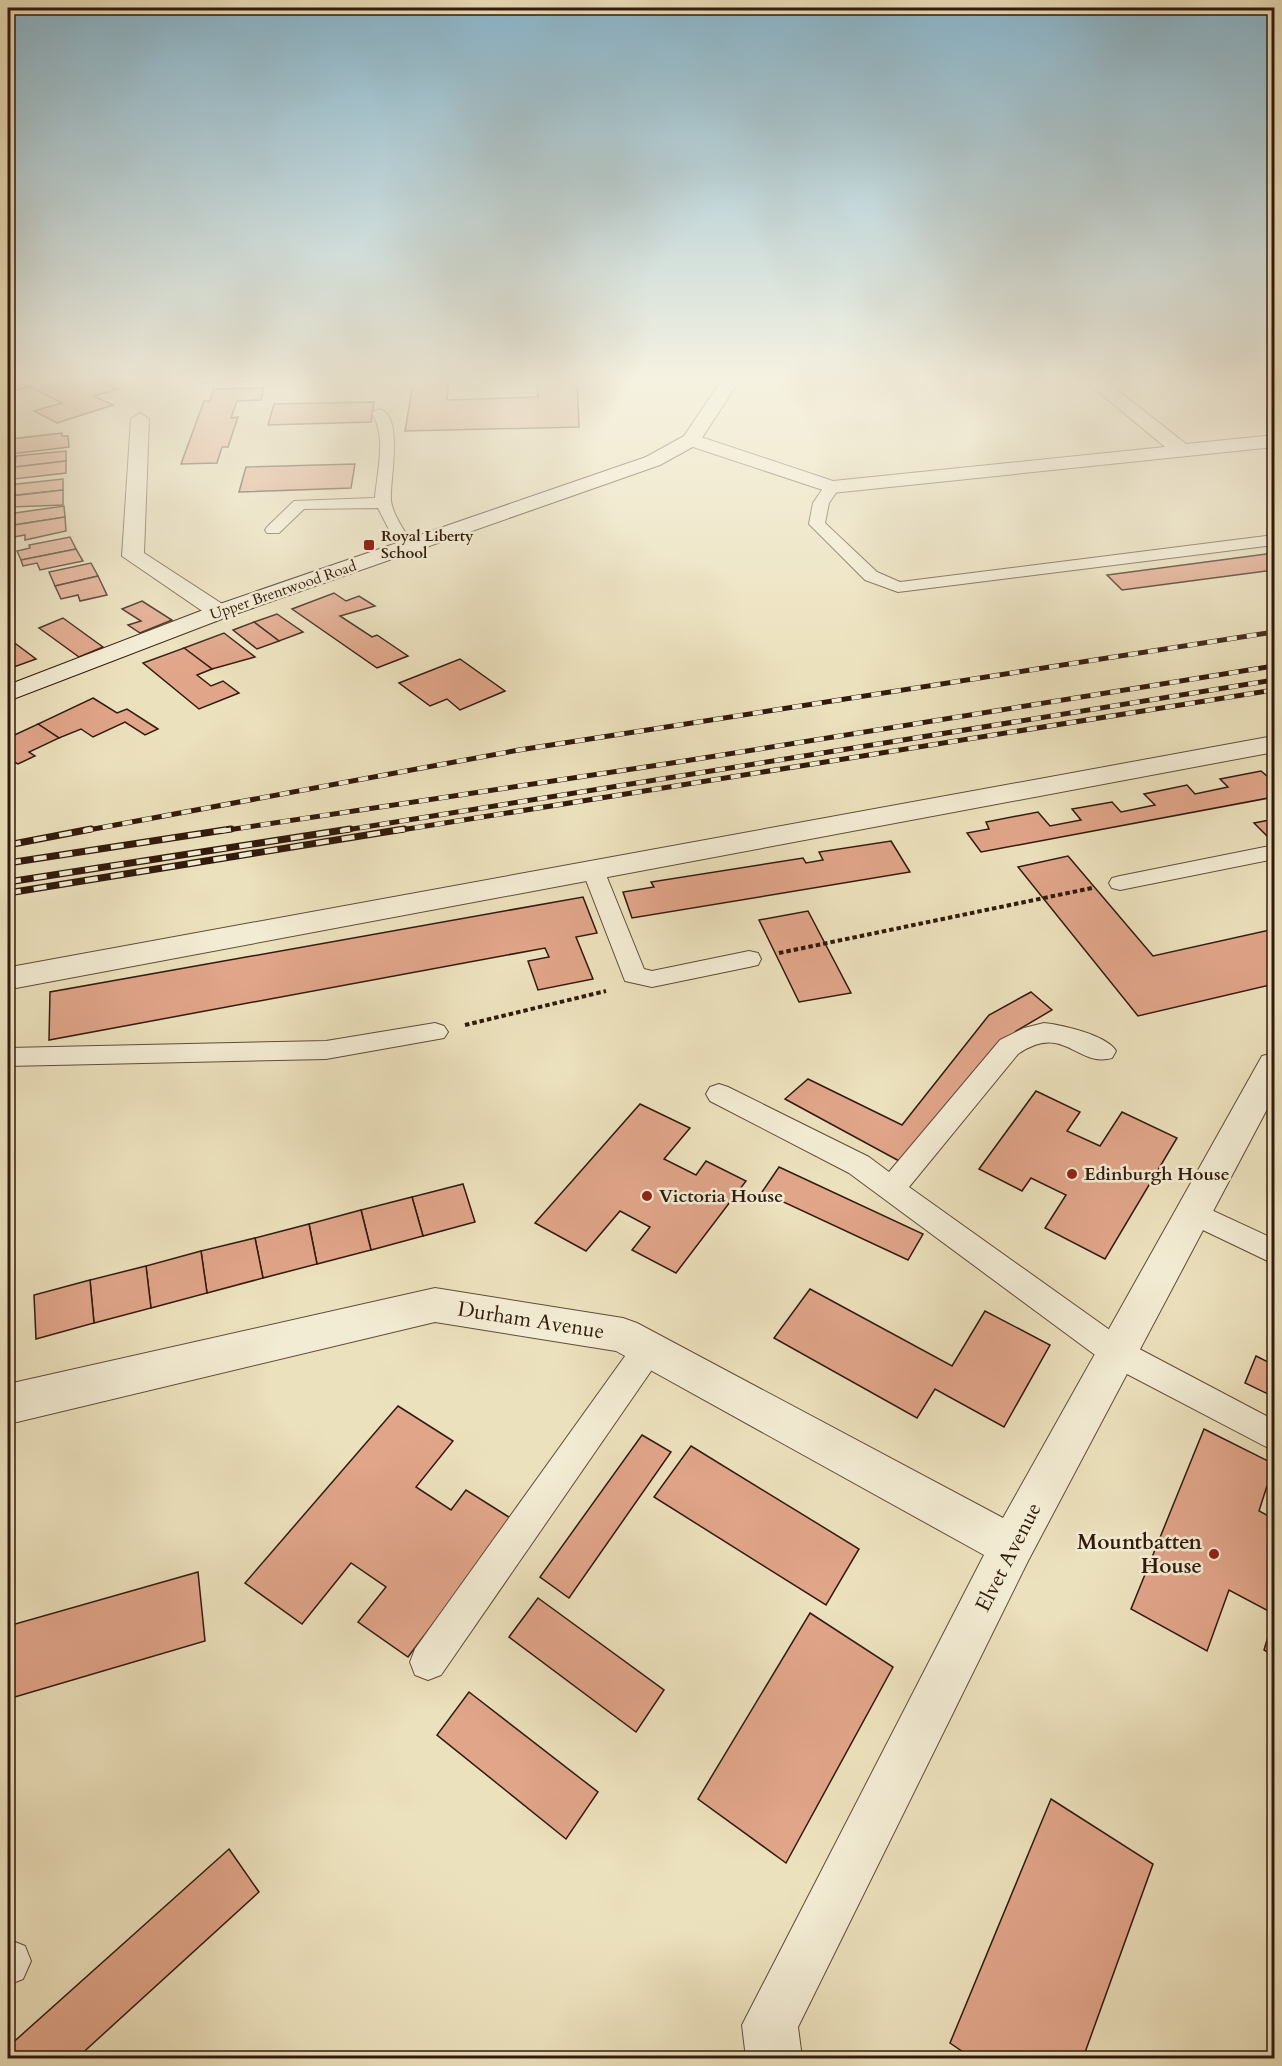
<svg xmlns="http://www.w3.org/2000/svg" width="1282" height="2066" font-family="Cardo,serif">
	<rect width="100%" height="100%" fill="#ece1bd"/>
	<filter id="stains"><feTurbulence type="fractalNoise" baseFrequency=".00333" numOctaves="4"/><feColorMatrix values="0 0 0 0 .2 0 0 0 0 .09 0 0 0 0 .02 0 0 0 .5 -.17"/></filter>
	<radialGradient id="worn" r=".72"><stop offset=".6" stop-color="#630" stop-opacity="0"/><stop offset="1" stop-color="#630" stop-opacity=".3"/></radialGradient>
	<g fill="#e1a58a" stroke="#311a0c" stroke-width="1.5">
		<path d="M 8,378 L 77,378 L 83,381 L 94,378 L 117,389 L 94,396 L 113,405 L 57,423 L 34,411 L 62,403 L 29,386 L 8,393 Z"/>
		<path d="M 202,378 L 273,378 L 273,381 L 201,383 Z"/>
		<path d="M 414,378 L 449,378 L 447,400 L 538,397 L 537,378 L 577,378 L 579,427 L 405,431 Z"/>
		<path d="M 264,388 L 261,400 L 237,401 L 231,418 L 238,417 L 228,447 L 222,447 L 217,463 L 181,464 L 204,401 L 210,401 L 214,389 Z"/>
		<path d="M 374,402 L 371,422 L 268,425 L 274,404 Z"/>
		<path d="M 62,433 L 62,436 L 68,436 L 69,447 L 11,454 L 11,439 Z"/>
		<path d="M 66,451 L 66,461 L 15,467 L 16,456 Z"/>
		<path d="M 66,461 L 66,473 L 14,479 L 15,467 Z"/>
		<path d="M 355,464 L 351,488 L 239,492 L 246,467 Z"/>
		<path d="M 63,479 L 63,490 L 8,496 L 8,485 Z"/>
		<path d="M 63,490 L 63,505 L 11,507 L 11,496 Z"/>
		<path d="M 64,506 L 65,517 L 8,526 L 8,514 Z"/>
		<path d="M 65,517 L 66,531 L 25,540 L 25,535 L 8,538 L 8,526 Z"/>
		<path d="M 70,537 L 76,549 L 21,560 L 17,551 L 30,548 L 29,545 Z"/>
		<path d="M 76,549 L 83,561 L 40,570 L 37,563 L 23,566 L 21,560 Z"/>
		<path d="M 1274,553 L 1274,570 L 1122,590 L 1107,575 Z"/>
		<path d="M 91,563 L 98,576 L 55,586 L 49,572 Z"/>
		<path d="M 98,576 L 107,595 L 80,601 L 78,595 L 61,599 L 55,586 Z"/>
		<path d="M 334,593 L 346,601 L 359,596 L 375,606 L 340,616 L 372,637 L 377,635 L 408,656 L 377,668 L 292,609 Z"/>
		<path d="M 142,601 L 172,620 L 140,633 L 128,625 L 141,621 L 122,609 Z"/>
		<path d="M 277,614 L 303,632 L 279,641 L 254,622 Z"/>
		<path d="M 63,618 L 103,647 L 79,657 L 39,628 Z"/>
		<path d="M 254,622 L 279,641 L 257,649 L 233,630 Z"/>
		<path d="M 224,633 L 255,657 L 212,669 L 184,648 Z"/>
		<path d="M 8,638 L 36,659 L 14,667 L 8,662 Z"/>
		<path d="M 184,648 L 212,669 L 197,675 L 211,686 L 223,681 L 239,693 L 199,709 L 143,663 Z"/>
		<path d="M 460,659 L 505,691 L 460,710 L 447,699 L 430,706 L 399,683 Z"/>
		<path d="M 93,698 L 117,713 L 127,709 L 158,729 L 145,735 L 125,722 L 93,737 L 81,729 L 59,738 L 38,724 Z"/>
		<path d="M 38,724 L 59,738 L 29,752 L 35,756 L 18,764 L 8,759 L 8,738 Z"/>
		<path d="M 1261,771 L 1274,782 L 1274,797 L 981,852 L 967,833 L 989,829 L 986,822 L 1038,812 L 1050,826 L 1081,820 L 1072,809 L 1112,802 L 1121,812 L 1155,805 L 1144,794 L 1187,785 L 1195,794 L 1228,787 L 1220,779 Z"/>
		<path d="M 1274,819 L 1274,843 L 1254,823 Z"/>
		<path d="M 891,841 L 910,872 L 632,918 L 623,892 L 654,887 L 651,882 L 803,858 L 806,863 L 823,860 L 819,852 Z"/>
		<path d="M 1068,856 L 1153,956 L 1274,929 L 1274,984 L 1138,1016 L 1018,867 Z"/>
		<path d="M 583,897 L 597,933 L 576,937 L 593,979 L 538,990 L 528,961 L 549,957 L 545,948 L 49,1040 L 50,992 Z"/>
		<path d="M 808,911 L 851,993 L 799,1002 L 759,920 Z"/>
		<path d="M 1031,992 L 1052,1010 L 1016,1031 L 901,1162 L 785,1099 L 808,1079 L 902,1125 L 989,1015 Z"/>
		<path d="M 1036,1091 L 1080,1112 L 1067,1131 L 1100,1146 L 1122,1112 L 1177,1138 L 1105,1259 L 1045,1228 L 1066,1195 L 1031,1178 L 1022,1191 L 979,1169 Z"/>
		<path d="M 640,1104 L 690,1128 L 664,1159 L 696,1175 L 706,1161 L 746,1181 L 676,1273 L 632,1250 L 650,1227 L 620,1211 L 586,1251 L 535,1223 Z"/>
		<path d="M 779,1167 L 923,1234 L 908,1260 L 762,1192 Z"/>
		<path d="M 463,1184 L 475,1222 L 423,1236 L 412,1197 Z"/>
		<path d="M 412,1197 L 423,1236 L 371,1250 L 361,1210 Z"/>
		<path d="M 361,1210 L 371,1250 L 317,1264 L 309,1224 Z"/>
		<path d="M 309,1224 L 317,1264 L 263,1278 L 255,1238 Z"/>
		<path d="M 255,1238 L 263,1278 L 207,1293 L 201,1251 Z"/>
		<path d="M 201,1251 L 207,1293 L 151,1308 L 146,1266 Z"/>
		<path d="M 146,1266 L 151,1308 L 94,1323 L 90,1280 Z"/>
		<path d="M 90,1280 L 94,1323 L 36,1339 L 34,1295 Z"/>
		<path d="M 810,1289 L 952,1366 L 985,1311 L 1050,1345 L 1004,1427 L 935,1389 L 917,1418 L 774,1338 Z"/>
		<path d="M 1256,1356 L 1274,1365 L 1274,1397 L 1245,1383 Z"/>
		<path d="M 398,1406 L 453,1441 L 416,1487 L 451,1510 L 466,1490 L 512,1519 L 408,1657 L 358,1622 L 386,1587 L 351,1563 L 302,1624 L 245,1583 Z"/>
		<path d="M 1204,1429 L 1274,1464 L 1259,1511 L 1274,1519 L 1274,1614 L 1229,1590 L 1207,1651 L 1131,1609 Z"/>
		<path d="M 642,1435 L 671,1452 L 569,1598 L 540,1577 Z"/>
		<path d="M 691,1446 L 859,1549 L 826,1605 L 654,1497 Z"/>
		<path d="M 198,1572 L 205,1641 L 8,1699 L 8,1626 Z"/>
		<path d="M 538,1598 L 664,1690 L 636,1732 L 509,1637 Z"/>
		<path d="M 810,1613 L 893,1667 L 786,1863 L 698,1799 Z"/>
		<path d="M 1274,1617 L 1274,1656 L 1264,1650 Z"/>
		<path d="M 469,1692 L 598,1792 L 566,1839 L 437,1735 Z"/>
		<path d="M 1051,1799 L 1153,1864 L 1083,2058 L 972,2058 L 950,2043 Z"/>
		<path d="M 229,1849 L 259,1892 L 77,2058 L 8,2058 L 8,2047 Z"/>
	</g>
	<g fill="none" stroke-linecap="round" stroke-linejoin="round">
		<defs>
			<g id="lane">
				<path d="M 379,409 C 405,415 389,482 391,501 C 393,516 407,534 414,547 L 412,551 L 400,551 L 378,508 L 304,509 L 279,533 L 267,533 L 265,530 L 267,527 L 294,501 L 375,498 C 377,472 387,437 372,413 Z"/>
				<path d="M 832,482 L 840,487 L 829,503 L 825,523 L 877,572 L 900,582 L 1274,535 L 1274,545 L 898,592 L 865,580 L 809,524 L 813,503 L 826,484 Z"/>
				<path d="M 1274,845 L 1274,859 L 1120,890 L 1112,888 L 1109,883 L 1112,878 L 1120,876 Z"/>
				<path d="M 593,863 L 601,865 L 604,870 L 644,969 L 652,971 L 749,951 L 758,953 L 761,959 L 758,965 L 749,967 L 652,987 L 625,981 L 582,870 L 585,865 Z"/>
				<path d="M 435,1023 L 444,1026 L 448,1032 L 444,1038 L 326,1059 L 8,1066 L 8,1048 L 326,1041 Z"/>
				<path d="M 1044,1023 C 1062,1025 1107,1035 1116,1051 L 1112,1058 C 1077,1068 1064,1022 1018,1054 L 909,1187 L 1128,1343 L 1274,1420 L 1274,1451 L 1106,1363 L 849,1173 L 710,1101 L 706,1094 L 710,1087 L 719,1084 L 728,1087 L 869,1157 L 889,1172 L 1000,1040 L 1024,1028 Z"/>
				<path d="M 1194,1202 L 1274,1239 L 1274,1264 L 1184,1221 L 1180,1213 L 1184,1205 Z"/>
				<path d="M 649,1334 L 660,1338 L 665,1348 L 660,1358 L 441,1675 L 428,1680 L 415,1675 L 410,1662 L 415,1649 L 638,1338 Z"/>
				<path d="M 10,1940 L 25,1946 L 31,1961 L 23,1979 L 8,1985 L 8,1941 Z"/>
			</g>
			<g id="street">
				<path d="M 1082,378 L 1102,378 L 1186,444 L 1274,435 L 1274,447 L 832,493 L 684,444 L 681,440 L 684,436 L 698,436 L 833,481 L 1165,447 Z"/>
				<path d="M 140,413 L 149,419 L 144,553 L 227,607 L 231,612 L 227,617 L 211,617 L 122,556 L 131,419 Z"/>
				<path d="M 1274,736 L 1274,752 L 16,988 L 8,985 L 8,969 L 16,966 Z"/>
				<path d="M 1274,1053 L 1274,1096 L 1028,1561 L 798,2027 L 802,2058 L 746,2058 L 742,2025 L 984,1555 L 616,1351 L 435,1322 L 17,1422 L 8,1421 L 8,1384 L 435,1288 L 623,1318 L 637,1323 L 1003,1518 L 1262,1056 Z"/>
			</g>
			<path id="secondary" d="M 723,378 L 741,378 L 698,444 L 660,465 L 227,617 L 8,701 L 8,685 L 211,607 L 646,457 L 684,436 Z"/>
		</defs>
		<use href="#lane" stroke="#604c38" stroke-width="2"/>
		<use href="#street" stroke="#604c38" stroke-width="2"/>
		<use href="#secondary" stroke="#311a0c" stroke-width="2"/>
		<g stroke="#311a0c" stroke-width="4" stroke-dasharray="4.5 3" stroke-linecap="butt">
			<path d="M 779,953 L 1092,888"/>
			<path d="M 465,1025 L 606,991"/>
		</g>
		<use href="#lane" fill="#f3ecd4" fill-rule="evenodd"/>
		<use href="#street" fill="#f3ecd4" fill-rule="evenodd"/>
		<use href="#secondary" fill="#f3ecd4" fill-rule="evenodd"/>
		<defs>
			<g id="rail-far1">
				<path d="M 83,831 L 519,750 L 1274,632"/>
				<path d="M 221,831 L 672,763 L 1274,666"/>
				<path d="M 340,831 L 1274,680"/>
				<path d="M 395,831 L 1274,690"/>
			</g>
			<g id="rail">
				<path d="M 8,845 L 91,829"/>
				<path d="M 8,863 L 231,829"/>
				<path d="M 8,882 L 350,829"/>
				<path d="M 8,893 L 404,829"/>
			</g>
		</defs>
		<use href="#rail-far1" stroke="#311a0c" stroke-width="5"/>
		<use href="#rail" stroke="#311a0c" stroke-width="7"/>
		<use href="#rail-far1" stroke="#f3ecd4" stroke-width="4" stroke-dasharray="10" stroke-linecap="butt"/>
		<use href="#rail" stroke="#f3ecd4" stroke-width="4.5" stroke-dasharray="13" stroke-linecap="butt"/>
	</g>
	<linearGradient id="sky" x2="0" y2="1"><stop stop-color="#89b8d0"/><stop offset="0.57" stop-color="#f6f2e1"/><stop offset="1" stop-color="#f6f2e1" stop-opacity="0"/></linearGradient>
	<rect width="1282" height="667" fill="url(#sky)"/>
	<g fill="#8f2418" stroke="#f3ecd4" stroke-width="2">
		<rect x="363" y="539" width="12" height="12" rx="3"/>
		<circle cx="1072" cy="1174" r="6"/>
		<circle cx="647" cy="1196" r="6"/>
		<circle cx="1214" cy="1554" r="6"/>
	</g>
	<g text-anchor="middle" stroke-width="5" stroke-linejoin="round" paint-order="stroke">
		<g font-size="15" font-weight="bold" fill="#311a0c" stroke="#f3ecd4" text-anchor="start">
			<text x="381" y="541">Royal Liberty<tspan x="381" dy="17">School</tspan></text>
		</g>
		<g font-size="15" fill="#311a0c" stroke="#f3ecd4">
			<text transform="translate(283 590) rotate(-19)" y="5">Upper Brentwood Road</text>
		</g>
		<g font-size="18" font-weight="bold" fill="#311a0c" stroke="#f3ecd4" text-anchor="start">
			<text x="1084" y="1180">Edinburgh House</text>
			<text x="659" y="1202">Victoria House</text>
		</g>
		<g font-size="21" fill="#311a0c" stroke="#f3ecd4">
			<text transform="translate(531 1320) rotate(9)" y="7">Durham Avenue</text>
			<text transform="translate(1008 1557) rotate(-63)" y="7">Elvet Avenue</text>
		</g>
		<g font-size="21" font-weight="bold" fill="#311a0c" stroke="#f3ecd4" text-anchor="end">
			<text x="1202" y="1549">Mountbatten<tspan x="1202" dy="24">House</tspan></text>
		</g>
	</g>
	<rect width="1282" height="2066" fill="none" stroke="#ece1bd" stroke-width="30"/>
	<rect x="9" y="9" width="1264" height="2048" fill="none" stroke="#311a0c" stroke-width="3"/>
	<rect x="15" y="15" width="1252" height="2036" fill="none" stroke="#311a0c" stroke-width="1.5"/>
	<rect width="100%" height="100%" filter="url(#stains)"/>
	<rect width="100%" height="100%" fill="url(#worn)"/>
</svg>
